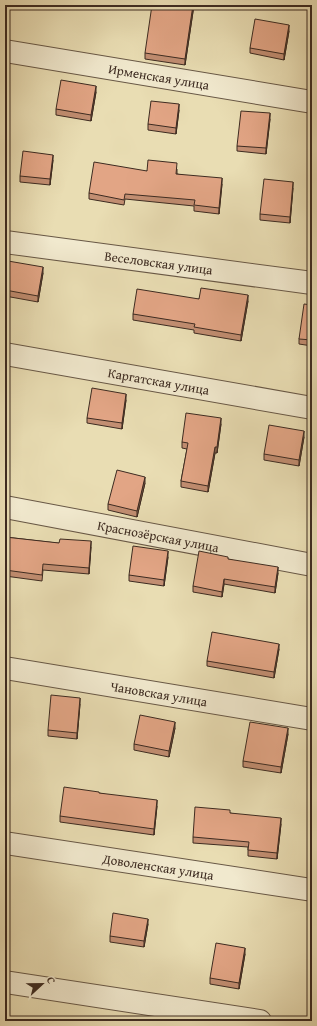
<svg xmlns="http://www.w3.org/2000/svg" width="317" height="1026" font-family="'Gentium Book Plus',serif">
	<rect width="100%" height="100%" fill="#e9ddb3"/>
	<filter id="stains"><feTurbulence type="fractalNoise" baseFrequency=".005" numOctaves="4"/><feColorMatrix values="0 0 0 0 .2 0 0 0 0 .09 0 0 0 0 .02 0 0 0 .5 -.17"/></filter>
	<radialGradient id="worn" r=".72"><stop offset=".6" stop-color="#630" stop-opacity="0"/><stop offset="1" stop-color="#630" stop-opacity=".3"/></radialGradient>
	<g fill="none" stroke-linecap="round" stroke-linejoin="round">
		<defs>
			<g id="minor">
				<path id="s1" d="M 5,51 L 312,102"/>
				<path id="s2" d="M 5,242 L 312,283"/>
				<path id="s3" d="M 5,354 L 312,408"/>
				<path id="s4" d="M 5,507 L 312,565"/>
				<path id="s5" d="M 5,668 L 312,719"/>
				<path id="s6" d="M 5,843 L 312,890"/>
				<path d="M 5,982 L 260,1021"/>
			</g>
		</defs>
		<use href="#minor" stroke="#685846" stroke-width="24"/>
		<use href="#minor" stroke="#f1e9ce" stroke-width="22"/>
	</g>
	<g fill="#c28e72" stroke="#3d2b21">
		<path d="M 194,5 L 185,65 L 145,59 L 145,53 Z"/>
		<path d="M 289,31 L 284,60 L 250,53 L 250,48 Z"/>
		<path d="M 96,92 L 91,121 L 56,115 L 56,109 Z"/>
		<path d="M 179,110 L 176,134 L 148,130 L 148,124 Z"/>
		<path d="M 270,119 L 266,154 L 237,151 L 237,146 Z"/>
		<path d="M 53,160 L 50,185 L 20,182 L 20,176 Z"/>
		<path d="M 177,169 L 177,174 L 222,184 L 219,214 L 194,211 L 194,206 L 125,199 L 124,205 L 89,199 L 89,193 L 147,171 Z"/>
		<path d="M 293,188 L 290,223 L 260,220 L 260,214 Z"/>
		<path d="M 43,273 L 38,302 L 5,296 L 5,280 Z"/>
		<path d="M 199,299 L 248,301 L 241,341 L 194,333 L 194,330 L 133,320 L 133,314 Z"/>
		<path d="M 312,305 L 312,346 L 299,344 L 299,339 Z"/>
		<path d="M 126,400 L 122,429 L 87,423 L 87,418 Z"/>
		<path d="M 221,424 L 217,453 L 215,453 L 208,492 L 181,487 L 181,481 L 187,449 L 182,448 L 182,442 Z"/>
		<path d="M 304,437 L 299,466 L 264,460 L 264,454 Z"/>
		<path d="M 145,483 L 137,517 L 108,510 L 108,504 Z"/>
		<path d="M 5,537 L 91,547 L 89,574 L 43,570 L 42,581 L 5,576 Z"/>
		<path d="M 168,557 L 164,586 L 129,581 L 129,575 Z"/>
		<path d="M 228,559 L 278,573 L 275,593 L 224,584 L 222,597 L 193,592 L 193,586 Z"/>
		<path d="M 279,649 L 274,678 L 207,666 L 207,661 Z"/>
		<path d="M 80,704 L 77,739 L 48,736 L 48,730 Z"/>
		<path d="M 175,728 L 169,757 L 134,750 L 134,744 Z"/>
		<path d="M 288,734 L 281,773 L 243,767 L 243,761 Z"/>
		<path d="M 99,793 L 157,806 L 154,835 L 60,822 L 60,816 Z"/>
		<path d="M 230,813 L 281,824 L 277,859 L 248,856 L 248,847 L 193,843 L 193,837 Z"/>
		<path d="M 148,924 L 144,947 L 110,942 L 110,936 Z"/>
		<path d="M 312,939 L 312,956 L 311,956 L 311,950 Z"/>
		<path d="M 245,954 L 239,989 L 210,984 L 210,978 Z"/>
	</g>
	<g fill="#9e745d" stroke="#3d2b21">
		<path d="M 193,5 L 194,5 L 185,65 L 185,59 Z"/>
		<path d="M 289,25 L 289,31 L 284,60 L 284,54 Z"/>
		<path d="M 96,86 L 96,92 L 91,121 L 91,115 Z"/>
		<path d="M 179,104 L 179,110 L 176,134 L 176,128 Z"/>
		<path d="M 270,113 L 270,119 L 266,154 L 266,148 Z"/>
		<path d="M 53,155 L 53,160 L 50,185 L 50,179 Z"/>
		<path d="M 222,178 L 222,184 L 219,214 L 219,208 Z"/>
		<path d="M 293,182 L 293,188 L 290,223 L 290,217 Z"/>
		<path d="M 43,267 L 43,273 L 38,302 L 38,296 Z"/>
		<path d="M 248,295 L 248,301 L 241,341 L 241,335 Z"/>
		<path d="M 126,394 L 126,400 L 122,429 L 122,423 Z"/>
		<path d="M 221,418 L 221,424 L 217,453 L 217,447 Z"/>
		<path d="M 304,431 L 304,437 L 299,466 L 299,460 Z"/>
		<path d="M 215,447 L 215,453 L 208,492 L 208,486 Z"/>
		<path d="M 145,477 L 145,483 L 137,517 L 137,511 Z"/>
		<path d="M 91,541 L 91,547 L 89,574 L 89,568 Z"/>
		<path d="M 168,551 L 168,557 L 164,586 L 164,580 Z"/>
		<path d="M 278,567 L 278,573 L 275,593 L 275,587 Z"/>
		<path d="M 224,579 L 224,584 L 222,597 L 222,592 Z"/>
		<path d="M 279,644 L 279,649 L 274,678 L 274,672 Z"/>
		<path d="M 80,698 L 80,704 L 77,739 L 77,733 Z"/>
		<path d="M 175,722 L 175,728 L 169,757 L 169,751 Z"/>
		<path d="M 288,728 L 288,734 L 281,773 L 281,767 Z"/>
		<path d="M 157,800 L 157,806 L 154,835 L 154,829 Z"/>
		<path d="M 281,818 L 281,824 L 277,859 L 277,853 Z"/>
		<path d="M 148,919 L 148,924 L 144,947 L 144,941 Z"/>
		<path d="M 245,948 L 245,954 L 239,989 L 239,983 Z"/>
	</g>
	<g fill="#e2a585" stroke="#3d2b21">
		<path d="M 152,5 L 193,5 L 185,59 L 145,53 Z"/>
		<path d="M 255,19 L 289,25 L 284,54 L 250,48 Z"/>
		<path d="M 61,80 L 96,86 L 91,115 L 56,109 Z"/>
		<path d="M 151,101 L 179,104 L 176,128 L 148,124 Z"/>
		<path d="M 241,111 L 270,113 L 266,148 L 237,146 Z"/>
		<path d="M 23,151 L 53,155 L 50,179 L 20,176 Z"/>
		<path d="M 148,160 L 177,163 L 176,174 L 222,178 L 219,208 L 194,205 L 195,200 L 125,194 L 124,200 L 89,193 L 94,162 L 147,171 Z"/>
		<path d="M 264,179 L 293,182 L 290,217 L 260,214 Z"/>
		<path d="M 8,261 L 43,267 L 38,296 L 5,290 L 5,280 Z"/>
		<path d="M 201,288 L 248,295 L 241,335 L 194,327 L 195,324 L 133,314 L 137,289 L 199,299 Z"/>
		<path d="M 304,304 L 312,305 L 312,340 L 299,339 Z"/>
		<path d="M 92,388 L 126,394 L 122,423 L 87,418 Z"/>
		<path d="M 186,413 L 221,418 L 217,447 L 215,447 L 208,486 L 181,481 L 188,443 L 182,442 Z"/>
		<path d="M 269,425 L 304,431 L 299,460 L 264,454 Z"/>
		<path d="M 117,470 L 145,477 L 137,511 L 108,504 Z"/>
		<path d="M 5,537 L 59,543 L 60,539 L 91,541 L 89,568 L 43,564 L 42,575 L 5,570 Z"/>
		<path d="M 133,546 L 168,551 L 164,580 L 129,575 Z"/>
		<path d="M 199,551 L 228,557 L 228,559 L 278,567 L 275,587 L 224,579 L 222,592 L 193,586 Z"/>
		<path d="M 212,632 L 279,644 L 274,672 L 207,661 Z"/>
		<path d="M 51,695 L 80,698 L 77,733 L 48,730 Z"/>
		<path d="M 140,715 L 175,722 L 169,751 L 134,744 Z"/>
		<path d="M 250,722 L 288,728 L 281,767 L 243,761 Z"/>
		<path d="M 64,787 L 99,792 L 99,793 L 157,800 L 154,829 L 60,816 Z"/>
		<path d="M 195,807 L 230,810 L 230,813 L 281,818 L 277,853 L 248,850 L 249,842 L 193,837 Z"/>
		<path d="M 113,913 L 148,919 L 144,941 L 110,936 Z"/>
		<path d="M 312,939 L 312,950 L 311,950 Z"/>
		<path d="M 216,943 L 245,948 L 239,983 L 210,978 Z"/>
	</g>
	<g text-anchor="middle" stroke-width="3" stroke-linejoin="round" paint-order="stroke">
		<g font-size="13" fill="#3d2b21" stroke="#f1e9ce">
			<text dy="5" stroke="none"><textPath href="#s1" startOffset="156">Ирменская улица</textPath></text>
			<text dy="5" stroke="none"><textPath href="#s2" startOffset="155">Веселовская улица</textPath></text>
			<text dy="5" stroke="none"><textPath href="#s3" startOffset="156">Каргатская улица</textPath></text>
			<text dy="5" stroke="none"><textPath href="#s4" startOffset="156">Краснозёрская улица</textPath></text>
			<text dy="5" stroke="none"><textPath href="#s5" startOffset="156">Чановская улица</textPath></text>
			<text dy="5" stroke="none"><textPath href="#s6" startOffset="155">Доволенская улица</textPath></text>
		</g>
	</g>
	<rect width="317" height="1026" fill="none" stroke="#e9ddb3" stroke-width="20"/>
	<rect x="6" y="6" width="305" height="1014" fill="none" stroke="#3d2b21" stroke-width="2"/>
	<rect x="10" y="10" width="297" height="1006" fill="none" stroke="#3d2b21"/>
	<g transform="translate(42 984) rotate(68)" stroke="#f1e9ce" stroke-width="3" paint-order="stroke">
	<path d="M0-3L7 15L0 10L-7 15Z" fill="#3d2b21"/>
	<text y="-6" font-size="11" font-weight="bold" text-anchor="middle" fill="#3d2b21">С</text>
	</g>
	<rect width="100%" height="100%" filter="url(#stains)"/>
	<rect width="100%" height="100%" fill="url(#worn)"/>
</svg>
